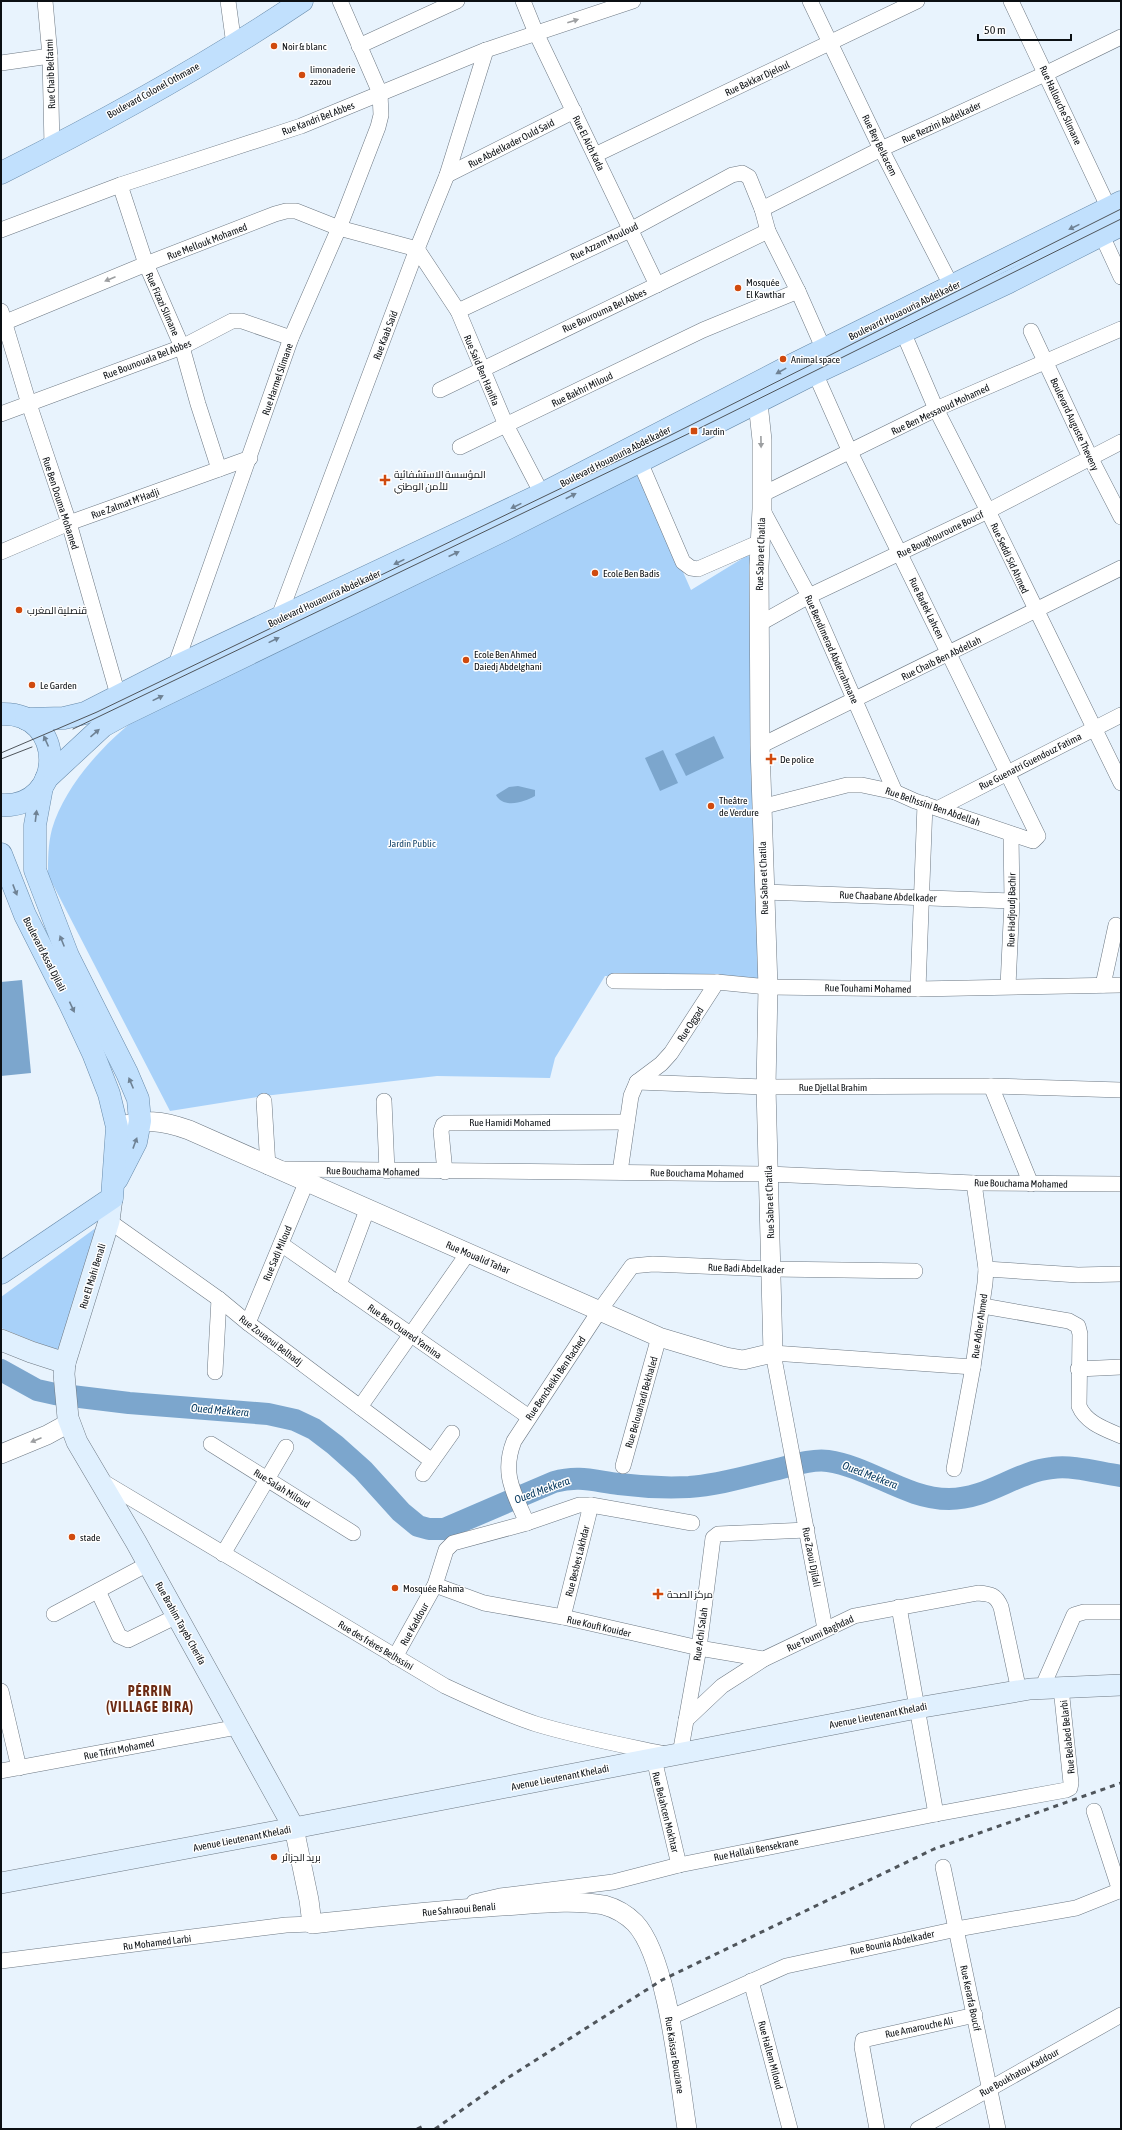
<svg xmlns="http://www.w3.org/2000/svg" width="1122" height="2130" font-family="'Asap Condensed',Cairo,sans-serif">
	<rect width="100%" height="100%" fill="#e8f3fd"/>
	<g fill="#a8d1f9">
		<path d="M 638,470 L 691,590 L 748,555 L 760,574 L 759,980 L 605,976 L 555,1058 L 550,1078 L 437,1076 L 264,1096 L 170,1111 L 48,875 C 48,860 48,844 52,829 C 65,785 105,742 141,715 Z"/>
		<path d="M 108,1219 L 65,1354 L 1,1328 L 1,1297 Z"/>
	</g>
	<g fill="#7ca6cd">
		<path d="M 714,736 L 724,758 L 686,776 L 675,754 Z"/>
		<path d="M 663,750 L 678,783 L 660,791 L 645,758 Z"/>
		<path d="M 518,786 L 535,790 L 535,796 C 525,802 503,809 496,795 L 509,787 Z"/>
		<path d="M 22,980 L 31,1073 L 1,1076 L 1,982 Z"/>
	</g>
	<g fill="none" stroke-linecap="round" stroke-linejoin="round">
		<path stroke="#7ca6cd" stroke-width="22" d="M 1,1370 L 37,1390 L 55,1394 L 129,1403 L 268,1414 L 295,1420 L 314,1429 L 335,1445 L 363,1470 L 401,1512 L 418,1526 L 429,1529 L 444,1529 L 554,1482 C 579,1475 594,1481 619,1484 C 642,1487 666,1488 689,1487 C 719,1485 748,1476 778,1469 C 794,1465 812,1459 828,1461 C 870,1467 906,1499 949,1499 C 988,1499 1015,1472 1052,1468 C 1074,1465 1099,1473 1121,1476"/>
		<defs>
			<g id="minor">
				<path d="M 45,1 L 50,56 L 52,147"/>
				<path d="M 228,1 L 234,45"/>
				<path d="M 523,1 L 536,33 L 657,285"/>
				<path d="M 810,1 L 881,149 L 952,287"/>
				<path d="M 1011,1 L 1112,215"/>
				<path d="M 359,46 L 457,1"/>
				<path d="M 1,63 L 50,56"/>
				<path d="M 595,155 L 917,1"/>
				<path d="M 447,175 L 574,111"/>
				<path d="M 120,185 L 146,264 L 182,347 L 198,404 L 219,469"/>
				<path d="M 762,209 L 881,149 L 1047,73 L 1121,37"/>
				<path d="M 1098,227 L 1121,277"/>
				<path d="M 1,230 L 120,185 L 301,126 L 486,50 L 633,1"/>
				<path d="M 1,311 L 29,404 L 69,523 L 118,695"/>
				<path d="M 458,311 L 630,230 L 732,175 L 742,173 L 749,177 L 762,209 L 768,231 L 798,291 L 824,350"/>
				<path d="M 1,324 L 146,264 L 275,214 L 286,211 L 296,211 L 339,228 L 417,249 L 458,311 L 506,425 L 542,494"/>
				<path d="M 1031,331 L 1090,457 L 1121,517"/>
				<path d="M 903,332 L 936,409 L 988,511 L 1121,783"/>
				<path d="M 440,390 L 768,231"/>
				<path d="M 1,414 L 182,347 L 232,321 L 242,321 L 291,338"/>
				<path d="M 460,447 L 703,330 L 798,291"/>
				<path d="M 640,462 L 683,562 L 691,568 L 698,569 L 760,542"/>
				<path d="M 761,495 L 936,409 L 1121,329"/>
				<path d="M 762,509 L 809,596 L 895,792"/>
				<path d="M 1,552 L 69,523 L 250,458"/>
				<path d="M 278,619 L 417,249 L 447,175 L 486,50"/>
				<path d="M 759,624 L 809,596 L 988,511 L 1121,442"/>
				<path d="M 175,667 L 291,338 L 339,228 L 378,127 L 381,115 L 380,93 L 340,1"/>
				<path d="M 760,746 L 1121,568"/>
				<path d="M 761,807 L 847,785 L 862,785 L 895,792 L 915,801 L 1033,841 L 1038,836 L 850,452 L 815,373"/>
				<path d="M 939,808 L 1121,715"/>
				<path d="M 764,892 L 1012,901"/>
				<path d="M 614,981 L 717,982 L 768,987 L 918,989 L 1121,985"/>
				<path d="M 1103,985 L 1116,925"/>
				<path d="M 1008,986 L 1012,901 L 1011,834"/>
				<path d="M 918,989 L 925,804"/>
				<path d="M 637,1082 L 661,1064 L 671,1053 L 717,982"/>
				<path d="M 991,1086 L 1031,1184"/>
				<path d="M 264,1101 L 268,1167"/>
				<path d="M 384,1101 L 387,1171"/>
				<path d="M 282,1169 L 768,1174 L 974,1183 L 1121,1184"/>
				<path d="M 445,1172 L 441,1131 L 443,1125 L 446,1123 L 627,1122"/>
				<path d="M 620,1172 L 631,1096 L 637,1082 L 766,1087 L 991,1086 L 1121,1090"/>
				<path d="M 109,1221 L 219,1299 L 248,1323 L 432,1461"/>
				<path d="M 281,1244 L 529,1417"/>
				<path d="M 986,1269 L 1078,1275 L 1121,1274"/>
				<path d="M 339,1285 L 367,1210"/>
				<path d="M 983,1306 L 1069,1321 L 1078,1326 L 1080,1334 L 1079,1406 C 1086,1423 1105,1429 1121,1436"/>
				<path d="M 248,1323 L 306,1183"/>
				<path d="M 1078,1369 L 1121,1367"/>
				<path d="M 215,1372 L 219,1299"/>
				<path d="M 360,1407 L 468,1253"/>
				<path d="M 211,1444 L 353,1533"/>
				<path d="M 623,1466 L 659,1337"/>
				<path d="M 954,1469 L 973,1367 L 985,1283 L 986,1269 L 974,1183"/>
				<path d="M 423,1474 L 452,1433"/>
				<path d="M 102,1481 L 445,1686 C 475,1700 505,1714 536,1724 C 579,1737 622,1745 665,1754"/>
				<path d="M 527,1523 C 514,1493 501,1474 514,1441 L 600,1310 L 632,1266 L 653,1264 L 771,1269 L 915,1271"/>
				<path d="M 223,1554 L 286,1447"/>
				<path d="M 435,1585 L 484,1603 L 563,1617 L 699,1648 L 764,1659"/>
				<path d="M 98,1591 L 119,1636 L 128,1640 L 177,1616"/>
				<path d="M 899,1607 L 936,1814"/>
				<path d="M 54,1614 L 148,1564"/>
				<path d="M 563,1617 L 591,1505"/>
				<path d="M 825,1629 L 773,1353 L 973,1367"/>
				<path d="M 395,1657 L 435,1585 L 446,1550 L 453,1543 L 527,1523 L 579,1505 L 591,1505 L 692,1523"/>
				<path d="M 1042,1688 L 1074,1615 L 1084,1612 L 1121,1612"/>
				<path d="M 1,1691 L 19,1768"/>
				<path d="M 686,1720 L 722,1686 L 764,1659 L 854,1616 L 978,1593 C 991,1594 996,1595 1001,1607 L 1019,1691"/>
				<path d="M 680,1754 L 699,1648 L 713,1538 L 718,1534 L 807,1530"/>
				<path d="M 654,1759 L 679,1865"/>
				<path d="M 1,1771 L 238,1727"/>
				<path d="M 1094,1811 L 1120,1891"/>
				<path d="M 943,1867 L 998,2129"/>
				<path d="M 474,1902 L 500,1896 L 613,1882 L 679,1865 L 936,1814 L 1066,1790 L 1070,1788 L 1071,1783 L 1061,1688"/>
				<path d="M 1,1961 L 286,1925 L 312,1924"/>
				<path d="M 751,1981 L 790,2129"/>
				<path d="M 669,2018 L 786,1966 L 957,1929 L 1076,1908 L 1121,1890"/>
				<path d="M 877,2129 L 862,2047 L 863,2040 L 975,2015"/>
				<path d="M 918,2129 L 1121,2015"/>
			</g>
			<g id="tertiary">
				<path d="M 117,1127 C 145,1119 161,1120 189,1130 L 659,1337 L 726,1357 L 743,1360 L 773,1353 L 766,1087 L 768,987 L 760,746 L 759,566 L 762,509 L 762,440 L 758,403 L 750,389"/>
				<path d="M 1,1454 L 47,1435 L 69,1423"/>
				<path d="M 294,1828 L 309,1900 L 312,1924 C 375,1917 438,1910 502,1906 C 536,1904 570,1899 604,1905 C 615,1908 627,1915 635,1923 C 668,1958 679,2079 687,2129"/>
			</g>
			<g id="secondary">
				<path d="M 112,1198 L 109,1221 L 65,1363 L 64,1374 L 68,1418 L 77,1442 L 136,1542 L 294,1828"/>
				<path d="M 1,1340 L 31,1352 L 65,1363"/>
				<path d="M 1,1883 L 294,1828 L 917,1708 L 1030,1689 L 1121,1685"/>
			</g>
			<g id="primary">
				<path d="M 1,173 C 103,122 207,65 302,1"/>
				<path d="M 1,714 C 67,711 66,809 1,805"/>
				<path d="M 26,719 L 64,718 L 85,713 L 175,667 L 542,494 L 784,369 L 1121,202"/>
				<path d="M 46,779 L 103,726 L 123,715 L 504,530 L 815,373 L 1009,282 L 1121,225"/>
				<path d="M 42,787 L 35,825 L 35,870 L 68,956 L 127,1073 L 138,1099 L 140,1121 L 136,1142 L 117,1179"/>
				<path d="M 1,854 L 25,915 L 70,1004 L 93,1053 L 109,1094 L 117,1127 L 112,1198 L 1,1273"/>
			</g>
		</defs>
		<use href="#minor" stroke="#6d7883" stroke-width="16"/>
		<use href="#tertiary" stroke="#6d7883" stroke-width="20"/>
		<use href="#secondary" stroke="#6d7883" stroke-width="22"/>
		<use href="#primary" stroke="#678aaa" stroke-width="23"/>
		<use href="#minor" stroke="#fff" stroke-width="15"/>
		<use href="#tertiary" stroke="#fff" stroke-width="19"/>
		<use href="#secondary" stroke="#e0f0fe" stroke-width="21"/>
		<use href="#primary" stroke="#c1e0fd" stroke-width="22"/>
		<g stroke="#4f555b" stroke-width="1">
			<path d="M 73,729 L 694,431 L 1121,219"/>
			<path d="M 1,753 L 97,712 L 659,441 L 1121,209"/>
			<path d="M 1,759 L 32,747"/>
		</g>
		<g stroke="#4f555b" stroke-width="3" stroke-dasharray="5 5" stroke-linecap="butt">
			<path d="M 417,2129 L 426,2125"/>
			<path d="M 435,2129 L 506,2079 L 662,1980 L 934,1849 L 1121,1783"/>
		</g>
	</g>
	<defs><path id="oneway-solid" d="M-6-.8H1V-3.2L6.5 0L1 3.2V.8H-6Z"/></defs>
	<g fill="#9d9fa1">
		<use href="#oneway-solid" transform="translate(573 21) rotate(-18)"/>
		<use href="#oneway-solid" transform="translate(110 279) rotate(157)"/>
		<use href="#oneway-solid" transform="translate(761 442) rotate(89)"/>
		<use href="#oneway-solid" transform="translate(36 1440) rotate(157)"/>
	</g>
	<g fill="#6f8294">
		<use href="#oneway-solid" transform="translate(1074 227) rotate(154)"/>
		<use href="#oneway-solid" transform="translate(781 371) rotate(151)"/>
		<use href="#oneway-solid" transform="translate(571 496) rotate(-27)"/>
		<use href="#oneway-solid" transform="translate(516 506) rotate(154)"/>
		<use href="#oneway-solid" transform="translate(454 554) rotate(-25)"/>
		<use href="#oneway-solid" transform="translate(399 562) rotate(154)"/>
		<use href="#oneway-solid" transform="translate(274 640) rotate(-26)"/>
		<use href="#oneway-solid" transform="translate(158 698) rotate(-26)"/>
		<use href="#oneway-solid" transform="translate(95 733) rotate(-41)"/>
		<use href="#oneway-solid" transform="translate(46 741) rotate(-114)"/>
		<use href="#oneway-solid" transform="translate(36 816) rotate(-83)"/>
		<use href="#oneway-solid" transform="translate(15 890) rotate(69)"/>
		<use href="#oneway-solid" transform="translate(62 941) rotate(-112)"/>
		<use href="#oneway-solid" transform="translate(72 1007) rotate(65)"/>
		<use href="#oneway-solid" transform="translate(131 1083) rotate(-113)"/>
		<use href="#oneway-solid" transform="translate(135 1143) rotate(-70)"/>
	</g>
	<g fill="#d04a0e" stroke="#fefefe" stroke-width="1.5">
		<circle cx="274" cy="46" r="4"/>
		<circle cx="302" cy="75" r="4"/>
		<circle cx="738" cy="288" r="4"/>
		<circle cx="783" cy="359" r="4"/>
		<rect x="690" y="427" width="8" height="8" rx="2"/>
		<path d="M383 474h4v4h4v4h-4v4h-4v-4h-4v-4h4z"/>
		<circle cx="595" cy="573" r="4"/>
		<circle cx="19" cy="610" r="4"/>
		<circle cx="466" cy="660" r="4"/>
		<circle cx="32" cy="685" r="4"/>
		<path d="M769 753h4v4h4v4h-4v4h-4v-4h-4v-4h4z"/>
		<circle cx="711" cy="806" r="4"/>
		<circle cx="72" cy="1537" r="4"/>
		<circle cx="395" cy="1588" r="4"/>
		<path d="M656 1588h4v4h4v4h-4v4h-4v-4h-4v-4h4z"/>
		<circle cx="274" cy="1857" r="4"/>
	</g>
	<g text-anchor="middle" stroke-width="3" stroke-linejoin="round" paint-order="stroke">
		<g font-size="10" fill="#0b0f13" stroke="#fefefe" text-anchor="start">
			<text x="282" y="50">Noir &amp; blanc</text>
			<text x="310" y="73">limonaderie<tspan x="310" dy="12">zazou</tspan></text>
			<text x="746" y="286">Mosquée<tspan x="746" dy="12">El Kawthar</tspan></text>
			<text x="791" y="363">Animal space</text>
			<text x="702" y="435">Jardin</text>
			<text x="394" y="478">المؤسسة الاستشفائية<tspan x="394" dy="12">للأمن الوطني</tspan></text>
			<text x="603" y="577">Ecole Ben Badis</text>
			<text x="27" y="614">قنصلية المغرب</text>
			<text x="474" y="658">Ecole Ben Ahmed<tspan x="474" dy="12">Daiedj Abdelghani</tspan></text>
			<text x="40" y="689">Le Garden</text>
			<text x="780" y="763">De police</text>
			<text x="719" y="804">Theâtre<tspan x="719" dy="12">de Verdure</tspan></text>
			<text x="80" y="1541">stade</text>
			<text x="403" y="1592">Mosquée Rahma</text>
			<text x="667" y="1598">مركز الصحة</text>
			<text x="282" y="1861">بريد الجزائر</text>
		</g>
		<g font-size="10" fill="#0b0f13" stroke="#fefefe">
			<text transform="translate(50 74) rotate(-92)" y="4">Rue Chaib Belfatmi</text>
			<text transform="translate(757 78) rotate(-25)" y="4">Rue Bakkar Djeloul</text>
			<text transform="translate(153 90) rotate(-29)" y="4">Boulevard Colonel Othmane</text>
			<text transform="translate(1061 105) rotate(65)" y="4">Rue Hallouche Slimane</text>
			<text transform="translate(318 118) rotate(-21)" y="4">Rue Kandri Bel Abbes</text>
			<text transform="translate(941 122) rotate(-25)" y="4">Rue Rezzini Abdelkader</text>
			<text transform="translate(511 143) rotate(-27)" y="4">Rue Abdelkader Ould Said</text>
			<text transform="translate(589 143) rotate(64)" y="4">Rue El Aich Kada</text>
			<text transform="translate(880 145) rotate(64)" y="4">Rue Bey Belkacem</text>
			<text transform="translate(207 241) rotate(-21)" y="4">Rue Mellouk Mohamed</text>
			<text transform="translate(604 241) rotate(-26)" y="4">Rue Azzam Mouloud</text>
			<text transform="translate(163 304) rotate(66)" y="4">Rue Fizazi Slimane</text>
			<text transform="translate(604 310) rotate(-25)" y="4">Rue Bourouma Bel Abbes</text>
			<text transform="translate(904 310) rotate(-26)" y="4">Boulevard Houaouria Abdelkader</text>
			<text transform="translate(385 335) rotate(-69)" y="4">Rue Kaab Saïd</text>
			<text transform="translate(147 359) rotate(-21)" y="4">Rue Bounouala Bel Abbes</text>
			<text transform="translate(482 370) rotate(67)" y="4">Rue Said Ben Hanifia</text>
			<text transform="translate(277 379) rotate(-71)" y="4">Rue Harmel Slimane</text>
			<text transform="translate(582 389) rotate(-26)" y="4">Rue Bakhri Miloud</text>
			<text transform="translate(940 409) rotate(-25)" y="4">Rue Ben Messaoud Mohamed</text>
			<text transform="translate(1075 424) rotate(65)" y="4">Boulevard Auguste Theveny</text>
			<text transform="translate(615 456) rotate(-27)" y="4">Boulevard Houaouria Abdelkader</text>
			<text transform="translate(61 503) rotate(72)" y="4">Rue Ben Douma Mohamed</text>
			<text transform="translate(125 503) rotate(-20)" y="4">Rue Zalmat M'Hadji</text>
			<text transform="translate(940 534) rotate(-26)" y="4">Rue Boughouroune Boucif</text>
			<text transform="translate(760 554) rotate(-88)" y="4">Rue Sabra et Chatila</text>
			<text transform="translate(1010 558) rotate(65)" y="4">Rue Seddi Sid Ahmed</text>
			<text transform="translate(324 598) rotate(-25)" y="4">Boulevard Houaouria Abdelkader</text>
			<text transform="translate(927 608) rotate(64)" y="4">Rue Badek Lahcen</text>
			<text transform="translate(832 649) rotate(66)" y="4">Rue Bendimerad Abderrahmane</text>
			<text transform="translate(941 658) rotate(-26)" y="4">Rue Chaib Ben Abdellah</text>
			<text transform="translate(1030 761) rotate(-27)" y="4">Rue Guenatri Guendouz Fatima</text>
			<text transform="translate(933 806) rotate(19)" y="4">Rue Belhssini Ben Abdellah</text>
			<text transform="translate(763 878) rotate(-92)" y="4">Rue Sabra et Chatila</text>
			<text transform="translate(888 896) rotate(2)" y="4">Rue Chaabane Abdelkader</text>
			<text transform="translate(1011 910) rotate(-89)" y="4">Rue Hadjoudj Bachir</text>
			<text transform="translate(45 954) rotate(63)" y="4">Boulevard Assal Djilali</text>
			<text transform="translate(868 988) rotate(1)" y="4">Rue Touhami Mohamed</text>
			<text transform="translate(690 1024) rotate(-57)" y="4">Rue Oggad</text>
			<text x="833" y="1091">Rue Djellal Brahim</text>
			<text x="510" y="1126">Rue Hamidi Mohamed</text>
			<text transform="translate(373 1171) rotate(1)" y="4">Rue Bouchama Mohamed</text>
			<text transform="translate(697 1173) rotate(1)" y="4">Rue Bouchama Mohamed</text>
			<text transform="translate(1021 1183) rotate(1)" y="4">Rue Bouchama Mohamed</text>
			<text transform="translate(769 1202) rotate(-92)" y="4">Rue Sabra et Chatila</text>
			<text transform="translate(277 1253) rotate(-67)" y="4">Rue Sadi Miloud</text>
			<text transform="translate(478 1257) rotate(23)" y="4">Rue Moualid Tahar</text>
			<text transform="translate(746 1268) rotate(2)" y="4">Rue Badi Abdelkader</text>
			<text transform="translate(92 1276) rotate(-73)" y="4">Rue El Mahi Benali</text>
			<text transform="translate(979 1326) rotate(-82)" y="4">Rue Adher Ahmed</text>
			<text transform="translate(405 1331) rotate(35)" y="4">Rue Ben Ouared Yamina</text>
			<text transform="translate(271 1340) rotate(37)" y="4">Rue Zouaoui Belhadj</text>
			<text transform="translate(555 1378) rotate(-56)" y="4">Rue Bencheikh Ben Rached</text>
			<text transform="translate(641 1402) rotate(-74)" y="4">Rue Belouahadi Bekhaled</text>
			<text transform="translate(282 1488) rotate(32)" y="4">Rue Salah Miloud</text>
			<text transform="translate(812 1557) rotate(79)" y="4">Rue Zaoui Djilali</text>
			<text transform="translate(577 1561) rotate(-76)" y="4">Rue Besbes Lakhdar</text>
			<text transform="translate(181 1623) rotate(61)" y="4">Rue Brahim Tayeb Cherifa</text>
			<text transform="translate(414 1624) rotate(-61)" y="4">Rue Kaddour</text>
			<text transform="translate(599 1626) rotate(13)" y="4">Rue Koufi Kouider</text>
			<text transform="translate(820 1633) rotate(-25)" y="4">Rue Toumi Baghdad</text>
			<text transform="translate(700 1634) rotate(-82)" y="4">Rue Achi Salah</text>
			<text transform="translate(376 1645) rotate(31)" y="4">Rue des frères Belhssini</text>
			<text transform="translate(878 1715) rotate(-11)" y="4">Avenue Lieutenant Kheladi</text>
			<text transform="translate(1067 1737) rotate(-96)" y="4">Rue Belabed Belarbi</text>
			<text transform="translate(119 1749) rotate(-11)" y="4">Rue Tifrit Mohamed</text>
			<text transform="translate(560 1777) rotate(-11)" y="4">Avenue Lieutenant Kheladi</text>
			<text transform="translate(666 1812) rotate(76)" y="4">Rue Belahcen Mokhtar</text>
			<text transform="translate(242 1838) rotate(-11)" y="4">Avenue Lieutenant Kheladi</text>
			<text transform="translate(756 1849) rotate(-11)" y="4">Rue Hallali Bensekrane</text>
			<text transform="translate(459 1909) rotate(-5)" y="4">Rue Sahraoui Benali</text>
			<text transform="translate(157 1942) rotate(-7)" y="4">Ru Mohamed Larbi</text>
			<text transform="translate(892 1942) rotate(-12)" y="4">Rue Bounia Abdelkader</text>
			<text transform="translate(971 1998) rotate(78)" y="4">Rue Kerarfa Boucif</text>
			<text transform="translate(919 2027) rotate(-12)" y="4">Rue Amarouche Ali</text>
			<text transform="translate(675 2055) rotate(81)" y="4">Rue Kaissar Bouziane</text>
			<text transform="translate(771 2055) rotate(75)" y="4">Rue Hallem Miloud</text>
			<text transform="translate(1019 2072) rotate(-29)" y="4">Rue Boukhatou Kaddour</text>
		</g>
		<g font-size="10" fill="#15456b" stroke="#fefefe">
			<text x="412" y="847">Jardin Public</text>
		</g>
		<g font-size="11" font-style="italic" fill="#093b61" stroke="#fefefe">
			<text transform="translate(220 1410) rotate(5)" y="4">Oued Mekkera</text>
			<text transform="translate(870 1475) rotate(21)" y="4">Oued Mekkera</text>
			<text transform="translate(542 1490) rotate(-20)" y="4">Oued Mekkera</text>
		</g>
		<g font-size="14" font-weight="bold" letter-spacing="1" fill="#6c2b13" stroke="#fefefe">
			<text x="150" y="1696">PÉRRIN<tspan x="150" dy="16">(VILLAGE BIRA)</tspan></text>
		</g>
	</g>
	<rect width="1122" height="2130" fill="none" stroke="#0b0f13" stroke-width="4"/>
	<path d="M978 34v6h93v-6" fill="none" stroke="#0b0f13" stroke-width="2"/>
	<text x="984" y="34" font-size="12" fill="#0b0f13" stroke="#fefefe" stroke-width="3" paint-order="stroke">50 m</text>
</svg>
